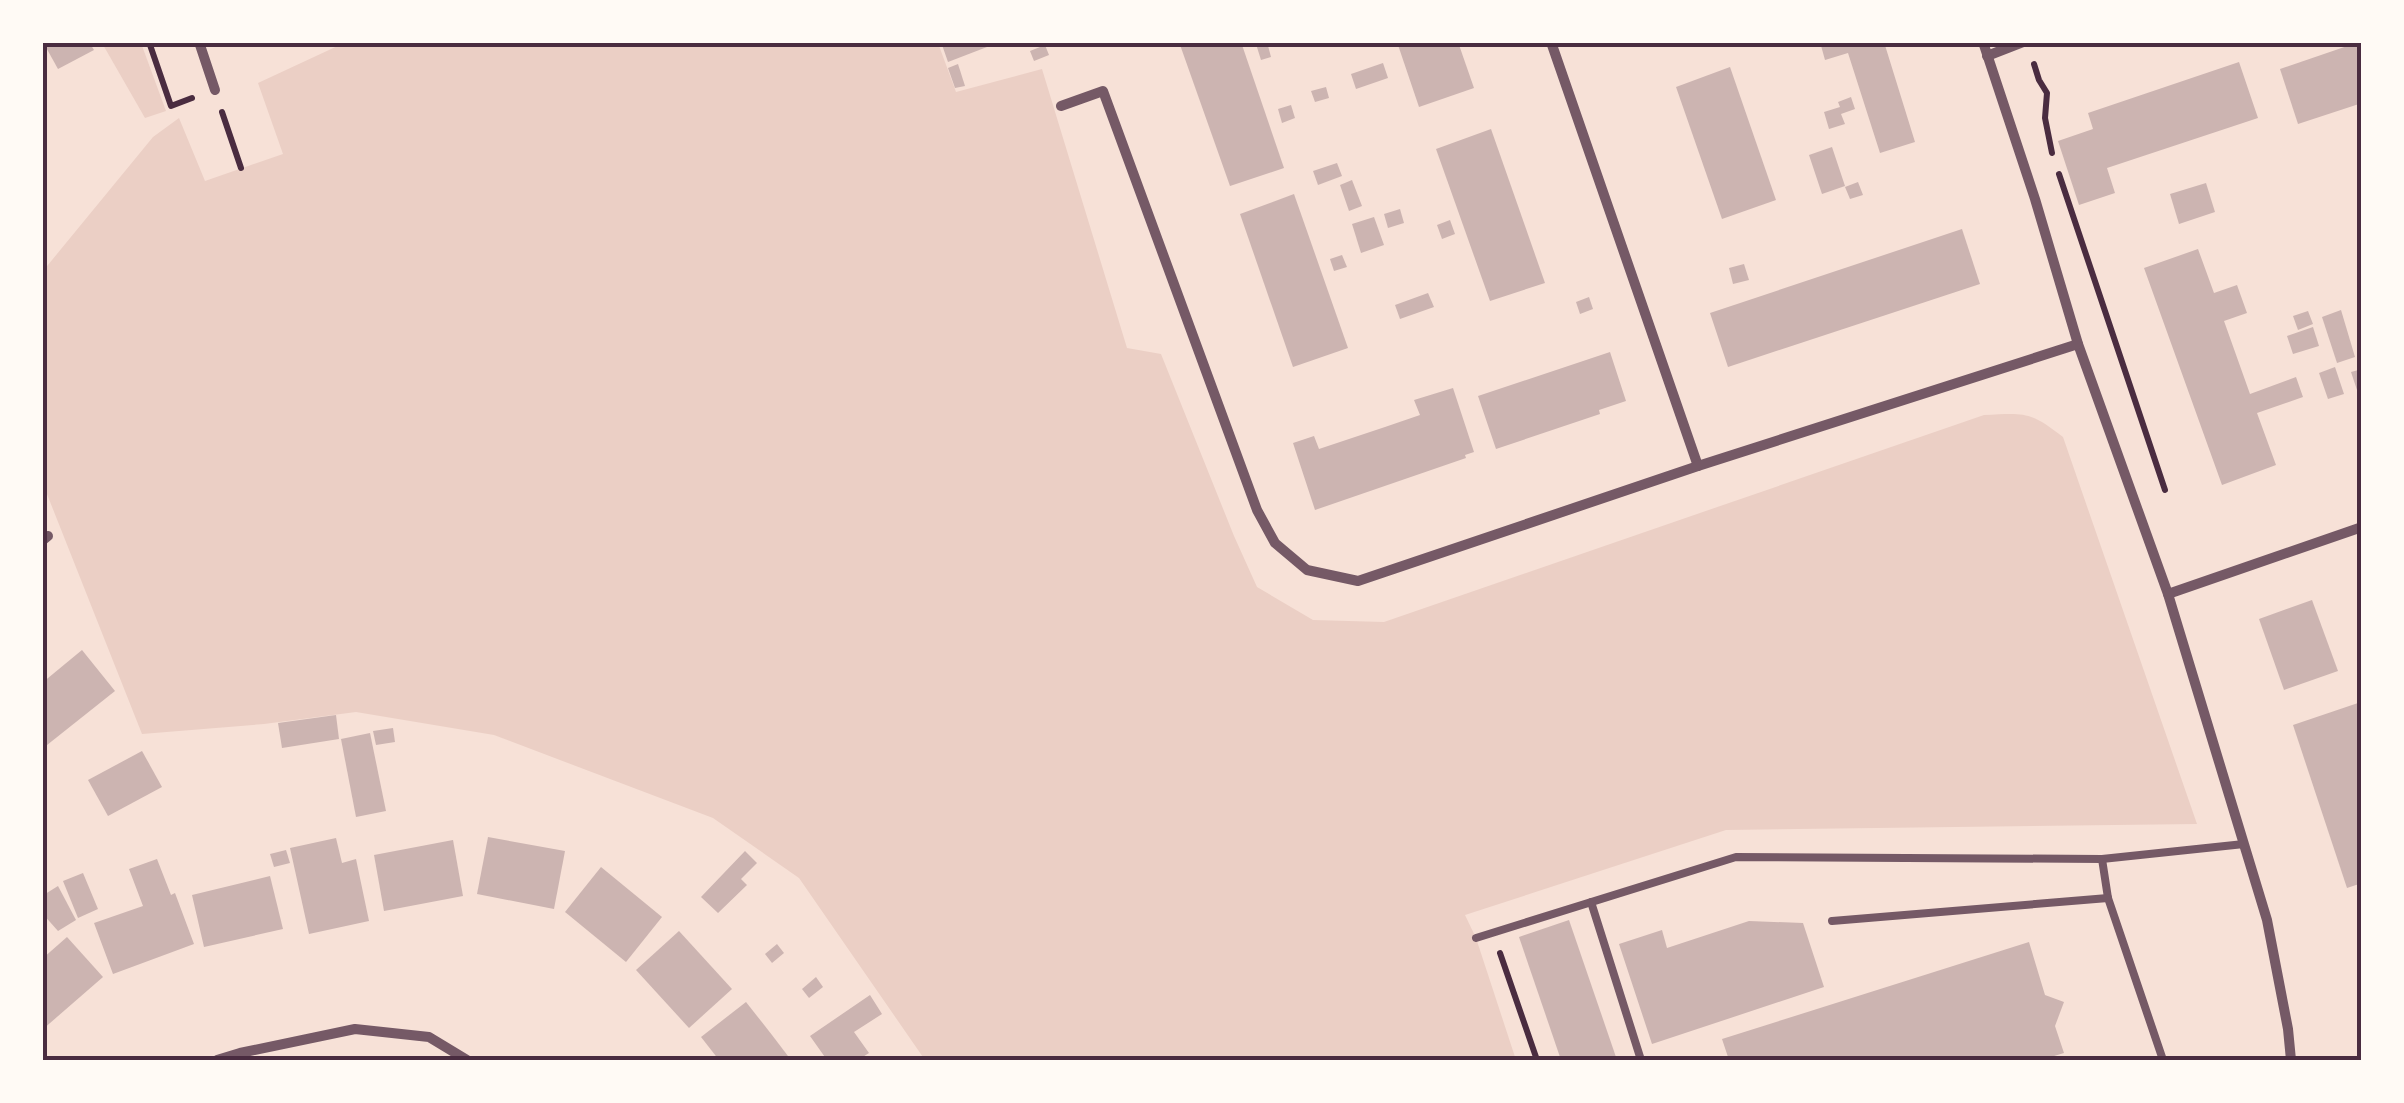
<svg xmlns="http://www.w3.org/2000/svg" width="2404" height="1103" font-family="'DM Sans',sans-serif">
	<rect width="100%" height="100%" fill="#f7e1d7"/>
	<g fill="#ebcfc5">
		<path d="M 102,43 L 141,43 L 166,111 L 145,118 Z"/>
		<path d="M 344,43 L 938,43 L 956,92 L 1042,69 L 1127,348 L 1161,354 L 1234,536 L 1257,587 L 1313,620 L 1384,622 L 1984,415 C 2025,413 2030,411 2063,437 L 2197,824 L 1726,830 L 1465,915 L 1476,938 L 1516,1060 L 925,1060 L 799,878 L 713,818 L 494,735 L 356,712 L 264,724 L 142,734 L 43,484 L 43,271 L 153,137 L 179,118 L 205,181 L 283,154 L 258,83 Z"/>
	</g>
	<g fill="#ccb4b1">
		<path d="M 43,42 L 89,42 L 94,50 L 58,69 Z"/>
		<path d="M 941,42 L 985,42 L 987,47 L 948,62 Z"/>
		<path d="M 1179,42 L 1241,42 L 1284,168 L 1230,186 Z"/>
		<path d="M 1261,42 L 1267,42 L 1271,57 L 1261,60 L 1256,44 Z"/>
		<path d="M 1397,42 L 1458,42 L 1474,88 L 1419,107 Z"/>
		<path d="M 1820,42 L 1884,42 L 1915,142 L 1880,153 L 1848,53 L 1825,60 Z"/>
		<path d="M 2359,42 L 2362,42 L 2362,103 L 2298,124 L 2280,69 Z"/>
		<path d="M 1045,45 L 1049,55 L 1034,61 L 1030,51 Z"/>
		<path d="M 2239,62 L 2258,118 L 2107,168 L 2115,193 L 2079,205 L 2058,141 L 2093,129 L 2088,113 Z"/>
		<path d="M 1383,63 L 1388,78 L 1356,89 L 1351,74 Z"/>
		<path d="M 958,64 L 965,86 L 955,88 L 948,68 Z"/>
		<path d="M 1730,67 L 1776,200 L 1722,219 L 1676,87 Z"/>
		<path d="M 1326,87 L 1329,98 L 1315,102 L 1311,91 Z"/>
		<path d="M 1851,97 L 1855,109 L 1841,114 L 1845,124 L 1829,129 L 1824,112 L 1840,107 L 1838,102 Z"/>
		<path d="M 1291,105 L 1295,118 L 1282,123 L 1278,109 Z"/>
		<path d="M 1491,129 L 1545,283 L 1490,301 L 1436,149 Z"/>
		<path d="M 1832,147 L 1845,186 L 1822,194 L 1809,155 Z"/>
		<path d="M 1337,163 L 1342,176 L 1318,185 L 1313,171 Z"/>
		<path d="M 1352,180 L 1362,206 L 1349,211 L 1340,185 Z"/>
		<path d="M 1858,182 L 1863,195 L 1850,199 L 1845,187 Z"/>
		<path d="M 2206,183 L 2215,212 L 2179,224 L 2170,194 Z"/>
		<path d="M 1294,194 L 1348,348 L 1293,367 L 1240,214 Z"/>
		<path d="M 1400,209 L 1404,223 L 1388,228 L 1384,214 Z"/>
		<path d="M 1374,217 L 1384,245 L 1361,253 L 1352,224 Z"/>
		<path d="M 1450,220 L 1455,234 L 1442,239 L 1437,225 Z"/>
		<path d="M 1962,229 L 1980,284 L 1728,367 L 1710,313 Z"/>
		<path d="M 2198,249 L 2214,293 L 2237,285 L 2247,313 L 2224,321 L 2250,394 L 2296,377 L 2303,397 L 2257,413 L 2276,465 L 2222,485 L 2144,268 Z"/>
		<path d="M 1342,255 L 1347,267 L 1334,271 L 1330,259 Z"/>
		<path d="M 1744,264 L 1749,280 L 1733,284 L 1729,268 Z"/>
		<path d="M 1428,293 L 1434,307 L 1400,319 L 1395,305 Z"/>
		<path d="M 1589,297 L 1593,309 L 1580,314 L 1576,302 Z"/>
		<path d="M 2341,310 L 2355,357 L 2337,363 L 2322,317 Z"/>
		<path d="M 2308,311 L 2313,324 L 2298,330 L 2293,316 Z"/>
		<path d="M 2313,327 L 2319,346 L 2293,354 L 2287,336 Z"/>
		<path d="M 1610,352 L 1626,401 L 1599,410 L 1600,414 L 1496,449 L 1478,396 Z"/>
		<path d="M 2335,367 L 2344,394 L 2328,399 L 2319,373 Z"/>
		<path d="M 2362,369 L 2362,402 L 2361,402 L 2351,372 Z"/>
		<path d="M 1453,388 L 1474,452 L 1465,455 L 1466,458 L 1315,510 L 1293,443 L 1314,436 L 1319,449 L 1385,427 L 1420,415 L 1414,400 Z"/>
		<path d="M 2312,600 L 2338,671 L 2284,690 L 2259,619 Z"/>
		<path d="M 82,650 L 115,691 L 42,749 L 42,683 Z"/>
		<path d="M 2358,703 L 2362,715 L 2362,883 L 2347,888 L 2293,725 Z"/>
		<path d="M 336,715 L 339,739 L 282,748 L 278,723 Z"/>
		<path d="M 393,728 L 395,742 L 376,745 L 373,731 Z"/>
		<path d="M 370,733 L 386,811 L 356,817 L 341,739 Z"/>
		<path d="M 142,751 L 162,787 L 108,816 L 88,780 Z"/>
		<path d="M 488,837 L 565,851 L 554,909 L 477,894 Z"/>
		<path d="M 336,838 L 342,863 L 356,859 L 369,921 L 309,934 L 290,848 Z"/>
		<path d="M 453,840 L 463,896 L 384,911 L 374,855 Z"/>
		<path d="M 286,850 L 290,863 L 274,867 L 270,854 Z"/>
		<path d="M 745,851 L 757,863 L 741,879 L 747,885 L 718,913 L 701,897 Z"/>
		<path d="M 157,859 L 171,895 L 175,893 L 194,944 L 113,974 L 94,923 L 143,906 L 129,869 Z"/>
		<path d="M 601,867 L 662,917 L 626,962 L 565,912 Z"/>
		<path d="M 83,873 L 98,909 L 78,918 L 63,881 Z"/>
		<path d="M 270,876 L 283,929 L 204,947 L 192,895 Z"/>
		<path d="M 58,886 L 76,920 L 58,931 L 42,913 L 42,896 Z"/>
		<path d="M 1569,920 L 1617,1060 L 1561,1060 L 1519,937 Z"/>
		<path d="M 1749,921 L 1803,923 L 1824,987 L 1652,1044 L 1619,944 L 1662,930 L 1667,948 Z"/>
		<path d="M 679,931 L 732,989 L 689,1028 L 636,970 Z"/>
		<path d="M 67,937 L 103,977 L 42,1030 L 42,959 Z"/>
		<path d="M 2029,942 L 2045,995 L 2064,1002 L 2055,1026 L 2064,1053 L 2041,1060 L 1729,1060 L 1722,1039 Z"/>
		<path d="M 777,944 L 784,953 L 772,963 L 765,954 Z"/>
		<path d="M 816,977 L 823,987 L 809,998 L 802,989 Z"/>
		<path d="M 870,995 L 882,1014 L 854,1032 L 869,1053 L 858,1060 L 827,1060 L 810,1036 Z"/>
		<path d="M 746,1002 L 772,1035 L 791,1060 L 719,1060 L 701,1037 Z"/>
	</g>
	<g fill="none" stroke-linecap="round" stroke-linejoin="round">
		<g stroke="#4a2c40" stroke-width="6">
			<path d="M 149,42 L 171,106 L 192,98"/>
			<path d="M 2034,64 L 2039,80 L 2047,93 L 2045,118 L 2052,153"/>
			<path d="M 222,112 L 241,168"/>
			<path d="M 2059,174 L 2165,490"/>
			<path d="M 1500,953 L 1537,1060"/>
		</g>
		<g stroke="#755966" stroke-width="8">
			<path d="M 2102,859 L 2108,898 L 2163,1060"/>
			<path d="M 1591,902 L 1641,1060"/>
			<path d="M 1832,921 L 2108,898"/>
			<path d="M 1476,938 L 1736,857 L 2102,859 L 2244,844"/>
		</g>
		<g stroke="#755966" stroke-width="10">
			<path d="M 199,42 L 215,90"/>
			<path d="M 1551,42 L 1698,466"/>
			<path d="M 1983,42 L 2035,199 L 2078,344 L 2168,594 L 2267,920 L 2288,1029 L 2291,1060"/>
			<path d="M 1987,56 L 2023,42"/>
			<path d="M 1061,106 L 1103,91 L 1257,510 L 1275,543 L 1307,570 L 1358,581 L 1698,466 L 2078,344"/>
			<path d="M 42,541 L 48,536"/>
			<path d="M 2168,594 L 2362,527"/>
			<path d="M 217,1060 L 240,1053 L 355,1029 L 429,1037 L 467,1060"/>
		</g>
	</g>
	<rect width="2404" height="1103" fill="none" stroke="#fffaf5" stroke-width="90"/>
	<rect x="45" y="45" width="2314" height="1013" fill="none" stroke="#4a2c40" stroke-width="4"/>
</svg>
